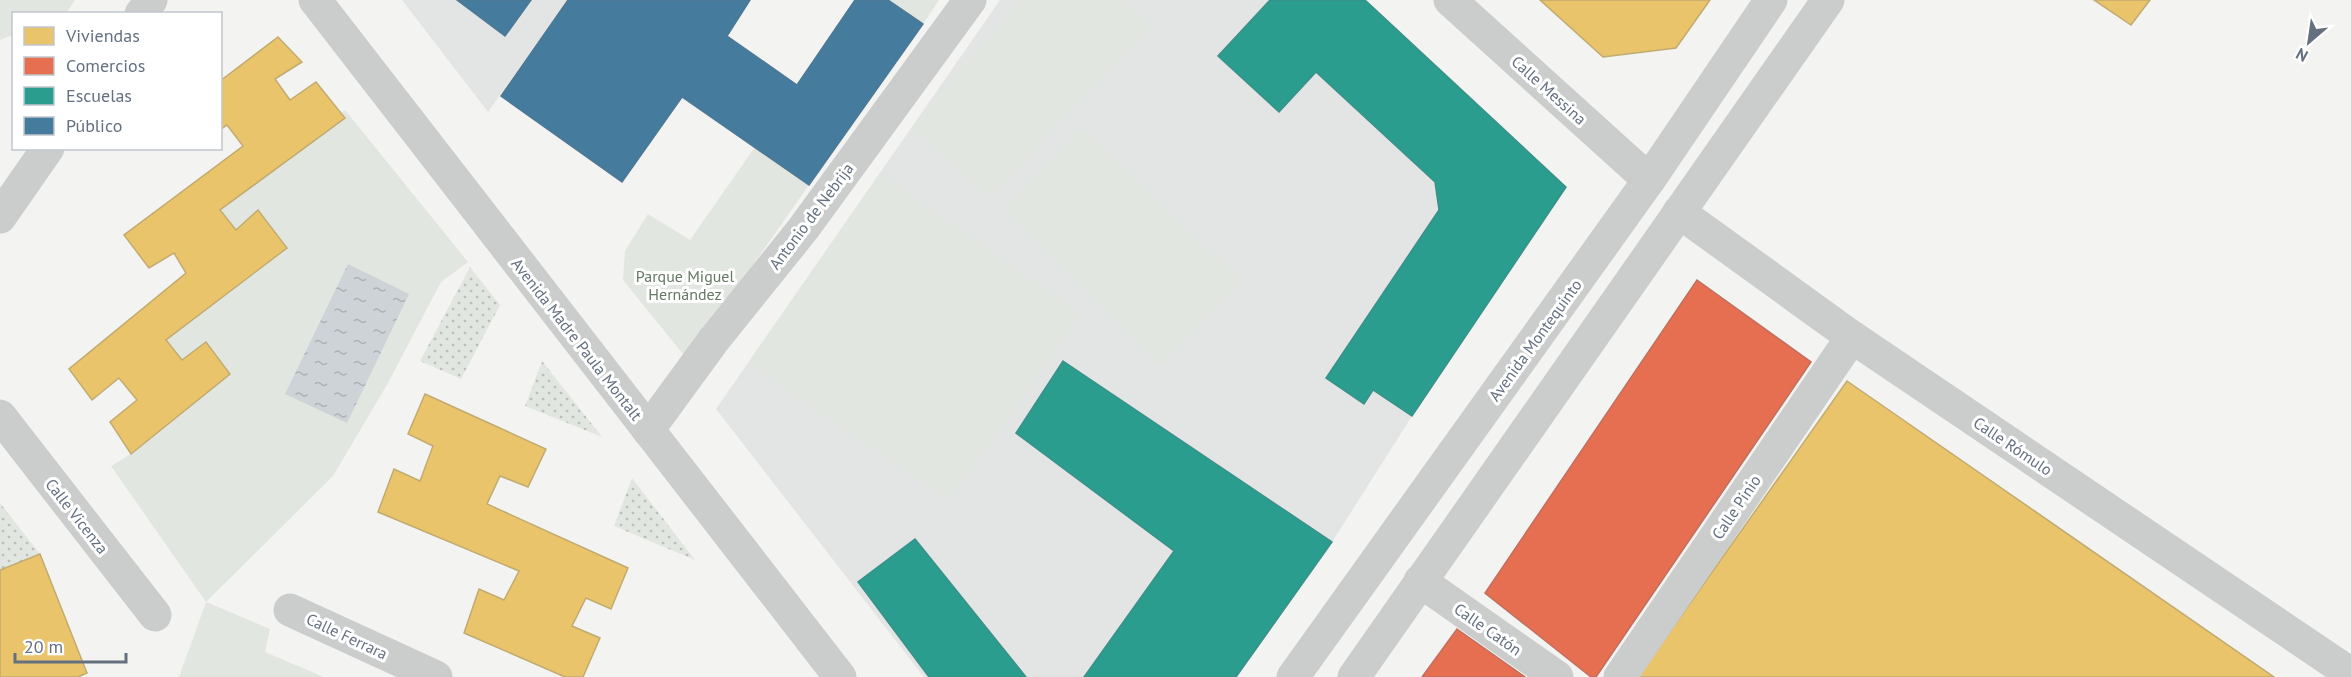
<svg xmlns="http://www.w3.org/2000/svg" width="2351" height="677" font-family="'PT Sans',sans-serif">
	<defs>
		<pattern id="garden-dots" width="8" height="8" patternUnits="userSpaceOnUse" patternTransform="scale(1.5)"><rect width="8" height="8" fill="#e2e6e0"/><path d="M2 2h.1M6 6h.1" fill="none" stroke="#bbbfbb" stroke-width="1.8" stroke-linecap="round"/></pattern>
		<pattern id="water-ripples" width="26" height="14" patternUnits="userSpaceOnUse" patternTransform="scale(1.5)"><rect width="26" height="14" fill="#cdd3d7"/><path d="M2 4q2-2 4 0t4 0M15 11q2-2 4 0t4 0" fill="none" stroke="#aab0b4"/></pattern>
	</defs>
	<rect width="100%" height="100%" fill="#f3f3f1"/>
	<g fill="#e3e5e4">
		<path d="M 402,0 L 567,0 L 488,112 Z"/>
		<path d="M 1000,0 L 1365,0 L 1566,187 L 1412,416 L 1332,542 L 1236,677 L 924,677 L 716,409 Z"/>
	</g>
	<g fill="#e2e6e0">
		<path d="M 0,0 L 75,0 L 66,13 L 14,14 L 13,35 L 0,40 Z"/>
		<path d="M 889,0 L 939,0 L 923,24 Z"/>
		<path d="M 1022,0 L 1122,0 L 1151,25 L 990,197 L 911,128 Z"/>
		<path d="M 345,110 L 468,262 L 441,282 L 388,383 L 333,476 L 206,602 L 270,629 L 265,652 L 324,677 L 179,677 L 206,602 L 111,466 L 131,454 L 230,374 L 182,360 L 166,340 L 287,249 L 258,210 L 236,230 L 220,210 Z"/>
		<path d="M 1081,127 L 1241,280 L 1161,366 L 1004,210 Z"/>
		<path d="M 755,147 L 809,185 L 687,359 L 623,280 L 625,251 L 648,214 L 690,240 Z"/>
		<path d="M 880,173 L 1081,315 L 949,501 L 748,363 Z"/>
	</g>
	<g fill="url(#garden-dots)">
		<path d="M 470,267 L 500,305 L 461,379 L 420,361 Z"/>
		<path d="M 542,361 L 602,437 L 525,406 Z"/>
		<path d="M 632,478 L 695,560 L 614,526 Z"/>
		<path d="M 0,503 L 40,554 L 0,570 Z"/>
	</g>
	<path fill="url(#water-ripples)" d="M 348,264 L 409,294 L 347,423 L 285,394 Z"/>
	<g fill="#e9c46a" stroke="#c1ab71" stroke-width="1.5">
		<path d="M 1540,0 L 1710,0 L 1676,48 L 1603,57 Z"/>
		<path d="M 2094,0 L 2150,0 L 2131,25 Z"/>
		<path d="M 278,37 L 302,62 L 275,79 L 290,100 L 316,82 L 345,118 L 220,210 L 236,230 L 258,210 L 287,248 L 166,340 L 182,360 L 206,342 L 230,374 L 131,454 L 110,422 L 137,400 L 119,378 L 92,400 L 69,369 L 186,273 L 174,253 L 149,268 L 124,235 L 243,146 L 227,125 L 220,130 L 220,81 Z"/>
		<path d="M 1847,381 L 2274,677 L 1638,677 Z"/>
		<path d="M 425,394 L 546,449 L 528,487 L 500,476 L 487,504 L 628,568 L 611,609 L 586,598 L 572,626 L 600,638 L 583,677 L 565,677 L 464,633 L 479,589 L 504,600 L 519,571 L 378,512 L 394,469 L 420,481 L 433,446 L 408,434 Z"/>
		<path d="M 40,554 L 87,673 L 78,677 L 0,677 L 0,570 Z"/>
	</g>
	<g fill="#e76f51" stroke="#c06f5f" stroke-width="1.5">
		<path d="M 1697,280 L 1811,362 L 1596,677 L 1591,677 L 1485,593 Z"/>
		<path d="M 1457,629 L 1525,677 L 1422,677 Z"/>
	</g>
	<g fill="#2a9d8f" stroke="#3b908a" stroke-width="1.5">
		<path d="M 1270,0 L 1365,0 L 1566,187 L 1412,416 L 1373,390 L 1364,404 L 1326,378 L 1439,210 L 1435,182 L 1316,72 L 1279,112 L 1218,56 Z"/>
		<path d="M 1063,361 L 1332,542 L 1236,677 L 1084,677 L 1174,551 L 1016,433 Z"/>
		<path d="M 915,539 L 1026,677 L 929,677 L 858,582 Z"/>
	</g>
	<g fill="#457b9d" stroke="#4e7894" stroke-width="1.5">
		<path d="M 457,0 L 531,0 L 505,36 Z"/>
		<path d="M 568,0 L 750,0 L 727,36 L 797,85 L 855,0 L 888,0 L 923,24 L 809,185 L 682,97 L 622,182 L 501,96 Z"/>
	</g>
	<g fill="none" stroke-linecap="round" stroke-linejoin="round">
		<g stroke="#cbcccc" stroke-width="33">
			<path d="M 315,0 L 840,677"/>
			<path d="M 1450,0 L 1649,180"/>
			<path d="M 141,14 L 151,0"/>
			<path d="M 1679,212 L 1852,337 L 2351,674"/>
			<path d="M 0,217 L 48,148"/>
			<path d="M 0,416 L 155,615"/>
			<path d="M 648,430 L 713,341 L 803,229 L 970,0"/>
			<path d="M 1420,581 L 1557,677"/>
			<path d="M 290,610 L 436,677"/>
			<path d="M 1293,677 L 1649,180 L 1771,0"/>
			<path d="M 1354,677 L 1828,0"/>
			<path d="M 1620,677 L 1852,337"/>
		</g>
	</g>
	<g text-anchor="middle" stroke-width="6" stroke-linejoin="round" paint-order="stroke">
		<g font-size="16" fill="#647080" stroke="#fff">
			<text transform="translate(1549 90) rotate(42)" y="6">Calle Messina</text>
			<text transform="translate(811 216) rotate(-53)" y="6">Antonio de Nebrija</text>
			<text transform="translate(577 339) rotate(52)" y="6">Avenida Madre Paula Montalt</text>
			<text transform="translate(1535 340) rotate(-54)" y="6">Avenida Montequinto</text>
			<text transform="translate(2013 446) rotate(34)" y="6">Calle Rómulo</text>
			<text transform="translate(1736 507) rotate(-56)" y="6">Calle Pinio</text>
			<text transform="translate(77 516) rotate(52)" y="6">Calle Vicenza</text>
			<text transform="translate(1488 629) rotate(35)" y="6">Calle Catón</text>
			<text transform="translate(347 636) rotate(25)" y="6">Calle Ferrara</text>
		</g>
		<g font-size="16" fill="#647863" stroke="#fff">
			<text x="685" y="282">Parque Miguel<tspan x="685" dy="18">Hernández</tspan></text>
		</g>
	</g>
	<rect x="12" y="12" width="210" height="138" fill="#ffffff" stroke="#c1c6cc" stroke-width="1.5"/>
	<rect x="24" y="27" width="30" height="18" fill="#e9c46a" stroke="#c1c6cc" stroke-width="1.5"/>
	<text x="66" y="42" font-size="18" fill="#647080">Viviendas</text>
	<rect x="24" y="57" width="30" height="18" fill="#e76f51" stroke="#c1c6cc" stroke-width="1.5"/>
	<text x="66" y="72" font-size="18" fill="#647080">Comercios</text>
	<rect x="24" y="87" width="30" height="18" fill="#2a9d8f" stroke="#c1c6cc" stroke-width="1.5"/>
	<text x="66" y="102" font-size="18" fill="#647080">Escuelas</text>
	<rect x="24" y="117" width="30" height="18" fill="#457b9d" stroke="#c1c6cc" stroke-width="1.5"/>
	<text x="66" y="132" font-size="18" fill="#647080">Público</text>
	<g transform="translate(2309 42) rotate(209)" stroke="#ffffff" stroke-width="4.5" paint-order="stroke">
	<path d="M0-4.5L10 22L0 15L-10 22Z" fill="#647080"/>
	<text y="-9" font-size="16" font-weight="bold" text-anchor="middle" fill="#647080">N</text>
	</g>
	<path d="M15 653v9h111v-9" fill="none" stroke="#647080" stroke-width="3"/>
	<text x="24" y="653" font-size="18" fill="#647080" stroke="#ffffff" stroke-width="4.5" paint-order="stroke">20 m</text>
</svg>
